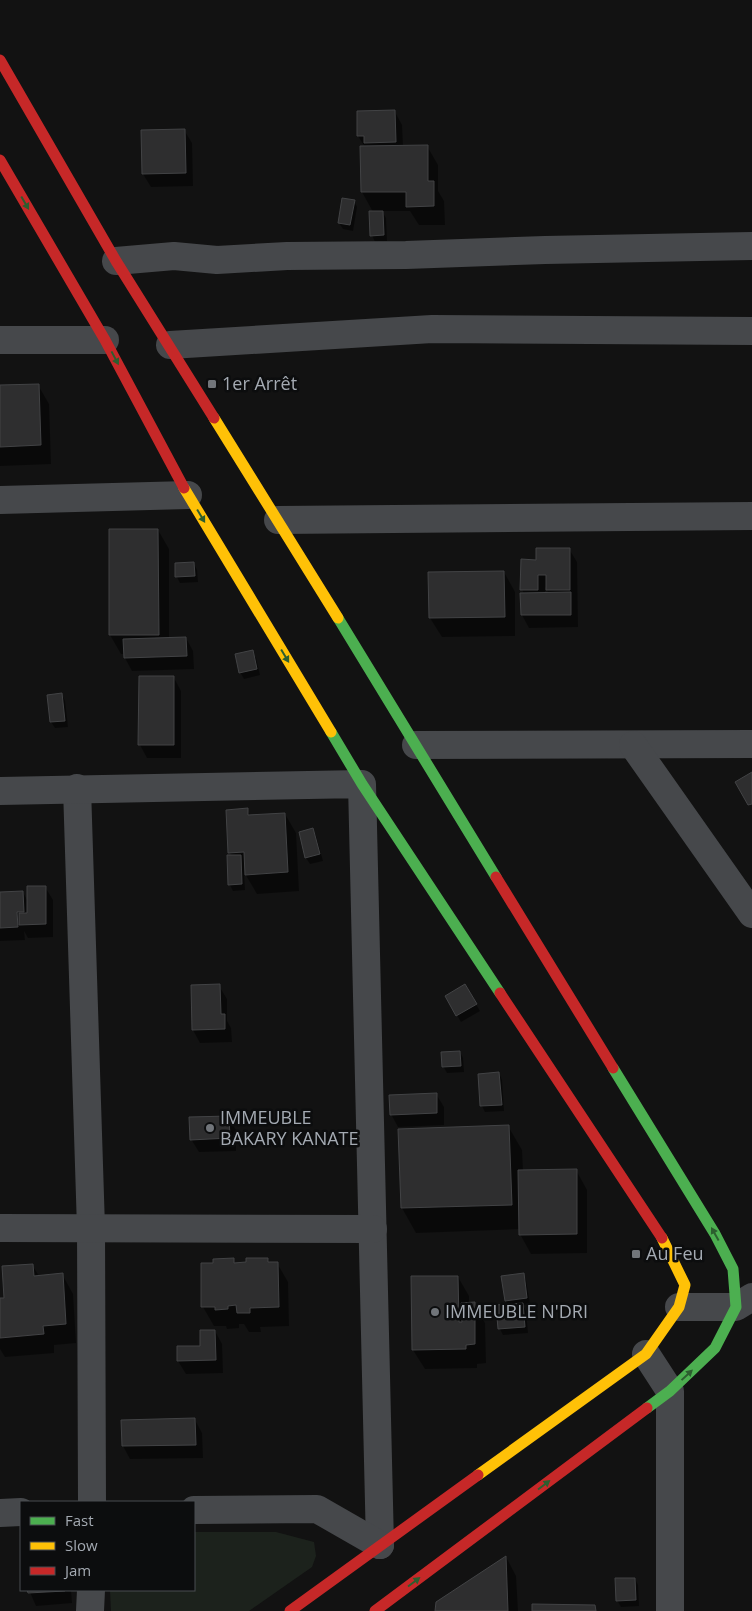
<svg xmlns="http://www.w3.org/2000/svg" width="752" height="1611" font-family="'Open Sans',sans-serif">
	<rect width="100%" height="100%" fill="#121212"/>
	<path fill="#1c221c" d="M 194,1532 L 276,1532 L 314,1542 L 316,1556 L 312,1567 L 249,1611 L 111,1611 L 110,1590 L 194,1590 Z"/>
	<g fill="#0007" fill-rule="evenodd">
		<path d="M 395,112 L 402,125 L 403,146 L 427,146 L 438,165 L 438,191 L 444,201 L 445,225 L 419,225 L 410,211 L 382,211 L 386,218 L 387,241 L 375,242 L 372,235 L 373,212 L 362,192 L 365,147 L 358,136 Z"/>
		<path d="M 184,130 L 192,143 L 193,186 L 151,187 L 143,174 Z"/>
		<path d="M 354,201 L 357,207 L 353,231 L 343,229 L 339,223 Z"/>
		<path d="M 38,385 L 49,404 L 51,464 L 0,466 L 0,386 Z"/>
		<path d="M 158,530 L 169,549 L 169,639 L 186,638 L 193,651 L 194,669 L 132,671 L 125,658 L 125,654 L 121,654 L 110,635 Z"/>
		<path d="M 569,549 L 577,562 L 578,627 L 529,628 L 522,615 L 524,594 L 522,589 L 537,561 ZM 545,587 L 549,594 L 545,594 Z"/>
		<path d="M 194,564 L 197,570 L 198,582 L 180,583 L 177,577 Z"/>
		<path d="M 504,572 L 515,592 L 515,636 L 442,637 L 430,618 Z"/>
		<path d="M 252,652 L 256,658 L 260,675 L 244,679 L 240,672 Z"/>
		<path d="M 174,678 L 181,691 L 181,758 L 147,758 L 140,745 Z"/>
		<path d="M 62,695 L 65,701 L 68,727 L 55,728 L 51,722 L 48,696 Z"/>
		<path d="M 247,810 L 251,816 L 285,814 L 296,833 L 299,891 L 257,894 L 244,872 L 245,890 L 233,891 L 230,885 L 232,856 L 230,853 Z"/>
		<path d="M 313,830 L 316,836 L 323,861 L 310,864 L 306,858 L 300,833 Z"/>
		<path d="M 45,887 L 53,900 L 53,937 L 28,938 L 24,931 L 25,940 L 0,941 L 0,893 L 23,892 L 28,902 Z"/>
		<path d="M 219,986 L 227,999 L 227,1021 L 231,1028 L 232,1042 L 200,1043 L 193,1030 Z"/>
		<path d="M 465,986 L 480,1011 L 461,1022 L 446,997 Z"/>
		<path d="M 460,1052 L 463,1058 L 464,1072 L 447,1073 L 443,1066 Z"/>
		<path d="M 499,1073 L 502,1080 L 504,1111 L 485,1112 L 482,1106 L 480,1075 Z"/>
		<path d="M 436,1094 L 444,1107 L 444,1125 L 398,1127 L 391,1114 Z"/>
		<path d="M 228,1117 L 236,1130 L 236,1151 L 199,1152 L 191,1139 Z"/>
		<path d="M 508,1126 L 522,1150 L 523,1171 L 576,1170 L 587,1190 L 587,1253 L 531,1254 L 520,1234 L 520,1229 L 416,1233 L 402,1208 Z"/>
		<path d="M 268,1259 L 270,1263 L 277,1263 L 288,1282 L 289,1326 L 260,1327 L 261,1332 L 249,1332 L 244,1324 L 239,1324 L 239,1328 L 227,1329 L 226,1326 L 214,1326 L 203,1307 L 214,1264 L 233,1260 L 235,1264 Z"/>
		<path d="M 32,1265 L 39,1276 L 62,1274 L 73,1294 L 76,1343 L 54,1345 L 54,1353 L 5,1357 L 0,1349 L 0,1300 L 6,1299 Z"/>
		<path d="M 523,1274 L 526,1280 L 530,1304 L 523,1305 L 526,1311 L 528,1333 L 503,1335 L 500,1329 L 498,1307 L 508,1306 L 506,1301 L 503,1277 Z"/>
		<path d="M 458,1277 L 469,1296 L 469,1304 L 474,1304 L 485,1323 L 486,1363 L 477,1364 L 477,1368 L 425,1369 L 413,1350 Z"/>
		<path d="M 215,1331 L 222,1344 L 223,1373 L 186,1374 L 178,1361 L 201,1347 Z"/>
		<path d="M 195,1420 L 202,1433 L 203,1458 L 130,1459 L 123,1446 L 122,1422 Z"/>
		<path d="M 506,1557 L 516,1576 L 518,1611 L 437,1611 Z"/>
		<path d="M 635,1579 L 638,1585 L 639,1606 L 621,1607 L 617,1600 Z"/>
		<path d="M 29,1590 L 71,1590 L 72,1603 L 36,1606 Z"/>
	</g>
	<g fill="#2e2e2f" stroke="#424345">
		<path d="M 395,110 L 396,142 L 364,143 L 364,136 L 357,136 L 357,111 Z"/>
		<path d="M 185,129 L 186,173 L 142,174 L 141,130 Z"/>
		<path d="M 428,145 L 428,181 L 434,181 L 434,206 L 406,207 L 406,192 L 361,192 L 360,146 Z"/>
		<path d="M 342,198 L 355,200 L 350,225 L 338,223 Z"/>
		<path d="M 369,211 L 383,211 L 384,235 L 370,236 Z"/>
		<path d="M 39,384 L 41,445 L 0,447 L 0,385 Z"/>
		<path d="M 109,529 L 158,529 L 159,635 L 109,635 Z"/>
		<path d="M 536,548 L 570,548 L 570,590 L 546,590 L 546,575 L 538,575 L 538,590 L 520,590 L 521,559 L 536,560 Z"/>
		<path d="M 194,562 L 195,576 L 175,577 L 175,563 Z"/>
		<path d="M 504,571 L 505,617 L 429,618 L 428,572 Z"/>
		<path d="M 571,592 L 571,615 L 521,615 L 520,593 Z"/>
		<path d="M 186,637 L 187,656 L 124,658 L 123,639 Z"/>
		<path d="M 253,650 L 257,669 L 239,673 L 235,654 Z"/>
		<path d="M 139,676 L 174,676 L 174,745 L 138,745 Z"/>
		<path d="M 62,693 L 65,721 L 50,722 L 47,695 Z"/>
		<path d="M 752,772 L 752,804 L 748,805 L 735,782 Z"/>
		<path d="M 248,808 L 248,815 L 285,813 L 288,872 L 245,875 L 244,852 L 228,853 L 226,810 Z"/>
		<path d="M 313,828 L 320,854 L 305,858 L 299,832 Z"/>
		<path d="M 227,855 L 241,855 L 242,884 L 228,885 Z"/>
		<path d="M 27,886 L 46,886 L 46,924 L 19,925 L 19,913 L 27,913 Z"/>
		<path d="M 23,891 L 24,912 L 17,912 L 18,927 L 0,928 L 0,892 Z"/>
		<path d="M 220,984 L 221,1014 L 225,1014 L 225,1029 L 192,1030 L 191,985 Z"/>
		<path d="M 465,984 L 477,1004 L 456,1016 L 445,996 Z"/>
		<path d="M 460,1051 L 461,1066 L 442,1067 L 441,1052 Z"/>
		<path d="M 499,1072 L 502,1105 L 480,1106 L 478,1074 Z"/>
		<path d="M 437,1093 L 437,1113 L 390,1115 L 389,1095 Z"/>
		<path d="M 229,1116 L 230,1138 L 190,1140 L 189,1117 Z"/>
		<path d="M 509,1125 L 512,1205 L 401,1208 L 398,1129 Z"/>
		<path d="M 577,1169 L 577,1234 L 519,1235 L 518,1170 Z"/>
		<path d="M 234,1258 L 234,1263 L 246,1262 L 246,1258 L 268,1258 L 268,1262 L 278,1262 L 279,1307 L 250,1308 L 250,1313 L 237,1313 L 236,1305 L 228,1306 L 228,1309 L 215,1310 L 215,1307 L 201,1307 L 201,1263 L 213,1263 L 213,1259 Z"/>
		<path d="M 33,1264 L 34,1276 L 63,1273 L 66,1324 L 43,1326 L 44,1334 L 0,1338 L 0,1298 L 4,1298 L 2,1266 Z"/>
		<path d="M 524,1273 L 527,1298 L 505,1301 L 501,1276 Z"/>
		<path d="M 411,1276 L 458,1276 L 459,1322 L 462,1322 L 461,1303 L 475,1302 L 475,1344 L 466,1345 L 466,1349 L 412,1350 Z"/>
		<path d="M 523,1303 L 525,1327 L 498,1329 L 496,1305 Z"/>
		<path d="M 200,1330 L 215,1330 L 216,1360 L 177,1361 L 177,1346 L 200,1346 Z"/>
		<path d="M 195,1418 L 196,1445 L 122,1446 L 121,1420 Z"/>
		<path d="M 506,1556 L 508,1611 L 435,1611 L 436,1602 Z"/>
		<path d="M 615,1578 L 635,1578 L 636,1600 L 616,1601 Z"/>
		<path d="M 27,1590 L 65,1590 L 65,1591 L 28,1593 Z"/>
		<path d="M 532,1604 L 595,1605 L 596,1611 L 532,1611 Z"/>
	</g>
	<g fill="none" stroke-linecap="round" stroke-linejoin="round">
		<g stroke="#46484b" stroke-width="28">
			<path d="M 116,261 L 174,256 L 217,260 L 287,256 L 406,255 L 545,250 L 752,246"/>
			<path d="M 0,340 L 105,340"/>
			<path d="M 170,345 L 432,329 L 752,331"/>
			<path d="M 0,500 L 188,495"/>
			<path d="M 278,520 L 752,516"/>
			<path d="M 416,745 L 752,744"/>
			<path d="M 633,745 L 752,914"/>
			<path d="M 77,788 L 91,1228 L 92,1502"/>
			<path d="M 0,791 L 362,784 C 368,1038 372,1292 380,1545"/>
			<path d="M 0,1228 L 373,1229"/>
			<path d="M 679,1307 L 736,1307 L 752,1297"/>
			<path d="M 646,1354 L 670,1391 L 670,1611"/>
			<path d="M 194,1510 L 317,1509 L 380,1545"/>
			<path d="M 0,1513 L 21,1512"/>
			<path d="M 90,1611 L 91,1590"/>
		</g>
		<g stroke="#4caf50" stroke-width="11">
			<path d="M 338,618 L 496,877"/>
			<path d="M 331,732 L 362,784 L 500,993"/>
			<path d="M 613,1068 L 715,1234 L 733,1269 L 736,1307 L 715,1348 L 670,1391 L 647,1408"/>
		</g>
		<g stroke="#ffc107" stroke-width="11">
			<path d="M 214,418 L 338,618"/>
			<path d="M 184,488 L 331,732"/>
			<path d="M 478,1475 L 646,1354 L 679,1307 L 685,1285 L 662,1238"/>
		</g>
		<g stroke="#c62828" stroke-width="11">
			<path d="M 0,60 L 116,261 L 214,418"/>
			<path d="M 0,160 L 105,340 L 184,488"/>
			<path d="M 496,877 L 613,1068"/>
			<path d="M 500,993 L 662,1238"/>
			<path d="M 290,1611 L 478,1475"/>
			<path d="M 375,1611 L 647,1408"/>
		</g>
	</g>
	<defs><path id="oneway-solid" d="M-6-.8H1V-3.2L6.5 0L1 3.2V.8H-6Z" transform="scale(1.25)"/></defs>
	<g fill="#2c5e2f">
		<use href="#oneway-solid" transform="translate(25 203) rotate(60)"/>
		<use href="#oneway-solid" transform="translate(115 358) rotate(62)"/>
		<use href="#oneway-solid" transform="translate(201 516) rotate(59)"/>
		<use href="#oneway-solid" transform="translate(285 656) rotate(59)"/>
		<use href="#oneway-solid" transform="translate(715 1234) rotate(-119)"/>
		<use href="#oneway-solid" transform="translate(687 1375) rotate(-43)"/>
		<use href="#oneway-solid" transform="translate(544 1485) rotate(-37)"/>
		<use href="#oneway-solid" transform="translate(414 1582) rotate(-37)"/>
	</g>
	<g fill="#71757a" stroke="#0c0d0e" stroke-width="2">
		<rect x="207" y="379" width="10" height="10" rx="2.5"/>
		<circle cx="210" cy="1128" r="5"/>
		<rect x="631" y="1249" width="10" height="10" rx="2.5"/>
		<circle cx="435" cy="1312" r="5"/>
	</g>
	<g text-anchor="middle" stroke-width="5" stroke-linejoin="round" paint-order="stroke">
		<g font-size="18" fill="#a4aab2" stroke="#0c0d0e" text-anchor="start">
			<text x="222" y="390">1er Arrêt</text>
			<text x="220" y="1124">IMMEUBLE<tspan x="220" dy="21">BAKARY KANATE</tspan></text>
			<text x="646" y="1260">Au Feu</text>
			<text x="445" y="1318">IMMEUBLE N'DRI</text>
		</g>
	</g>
	<rect x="20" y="1501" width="175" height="90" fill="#0c0d0e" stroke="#494c50"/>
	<rect x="30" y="1517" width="25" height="8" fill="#4caf50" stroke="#494c50"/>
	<text x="65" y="1526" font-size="15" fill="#a4aab2">Fast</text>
	<rect x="30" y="1542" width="25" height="8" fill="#ffc107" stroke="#494c50"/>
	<text x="65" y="1551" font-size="15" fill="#a4aab2">Slow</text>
	<rect x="30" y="1567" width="25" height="8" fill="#c62828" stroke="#494c50"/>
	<text x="65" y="1576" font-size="15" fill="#a4aab2">Jam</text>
</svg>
